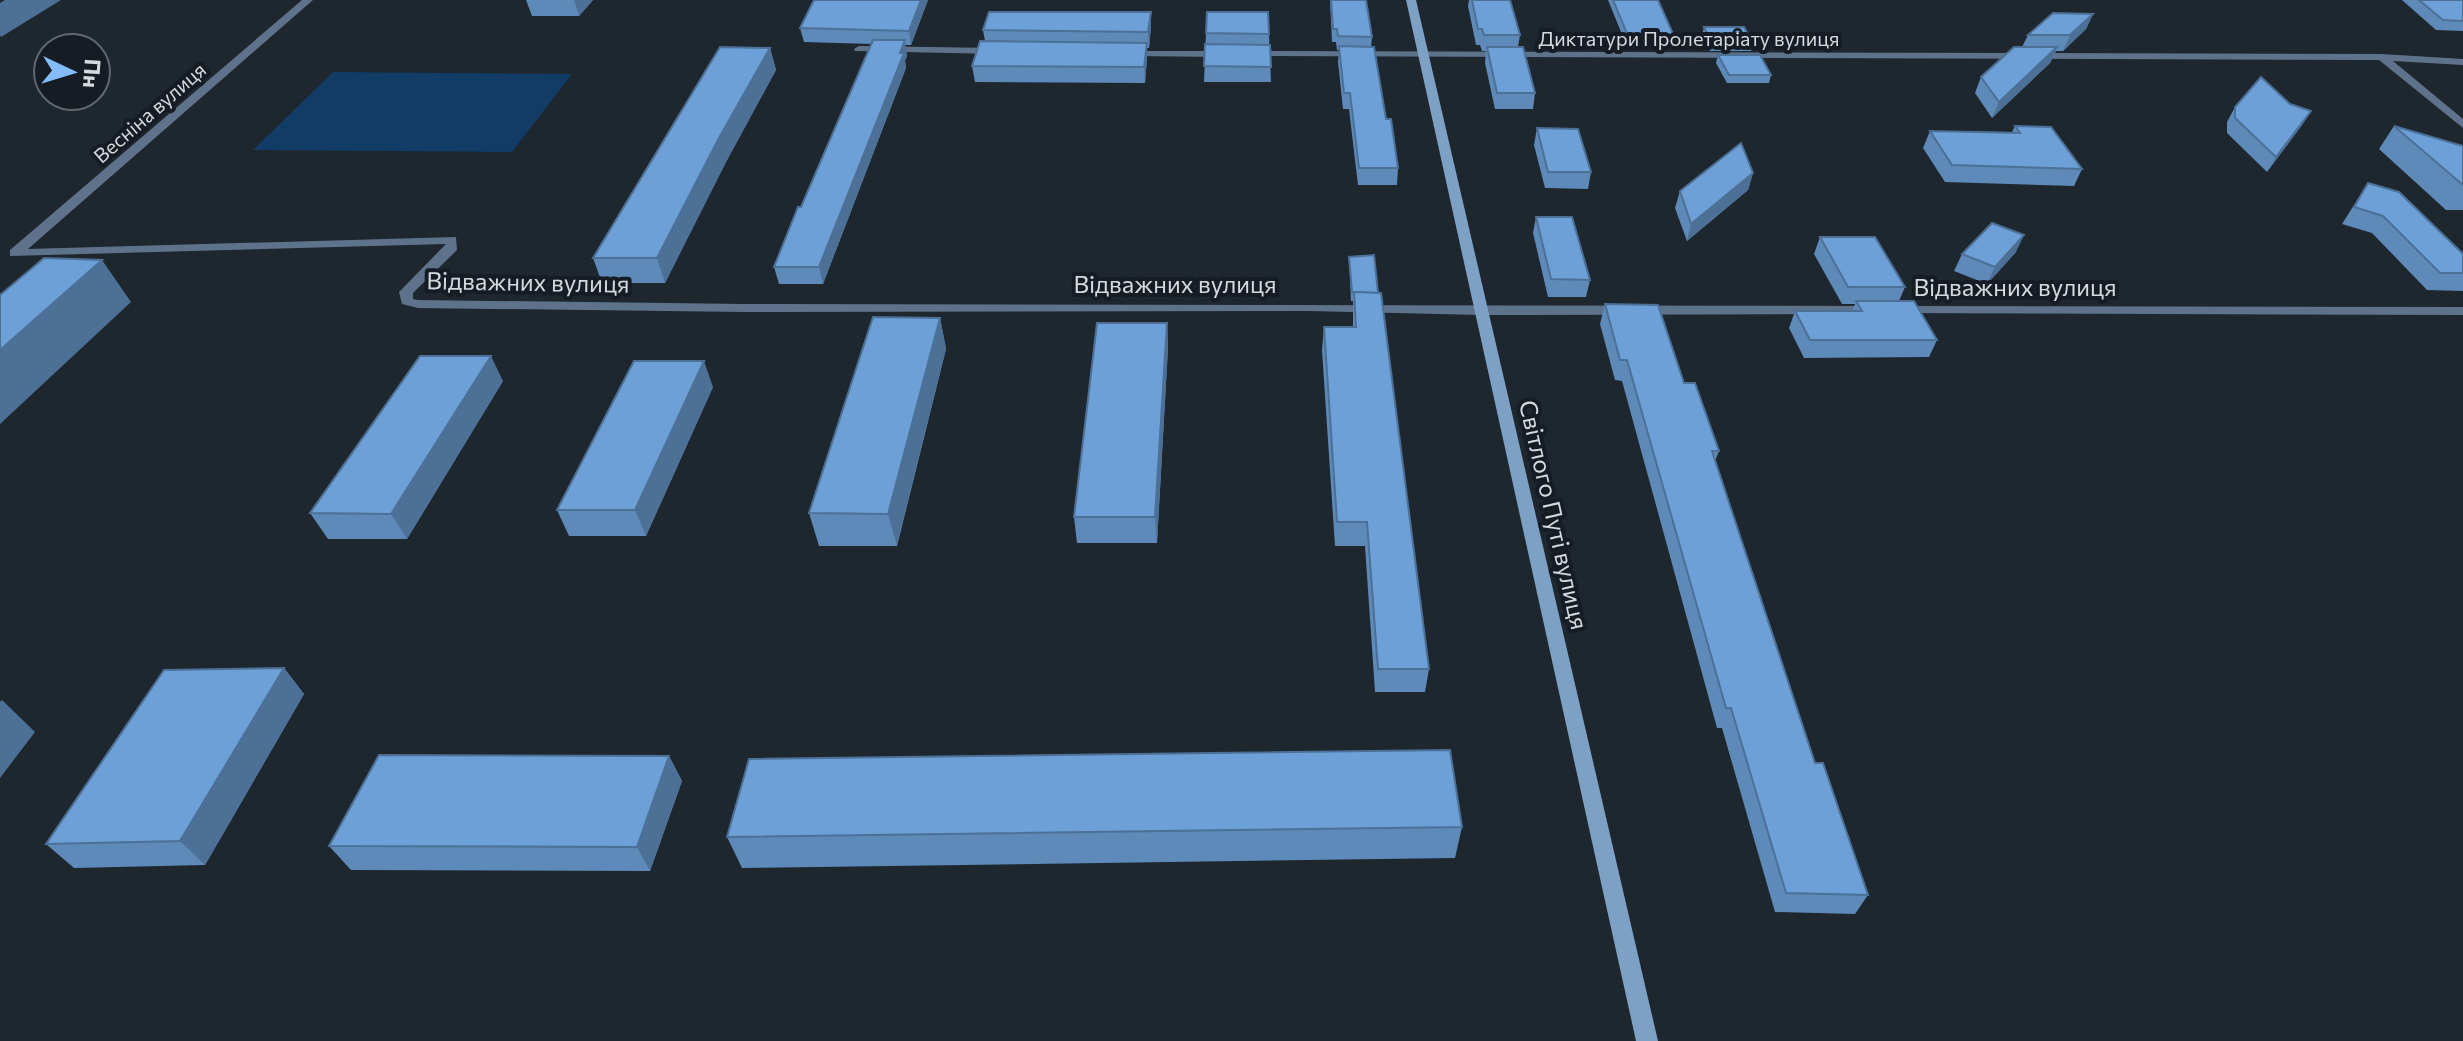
<svg xmlns="http://www.w3.org/2000/svg" width="2463" height="1041" font-family="Commissioner,sans-serif">
	<rect width="100%" height="100%" fill="#1e262e"/>
	<path fill="#103c66" d="M 333,72 L 572,74 L 512,152 L 253,150 Z"/>
	<g fill="none" stroke-linecap="round" stroke-linejoin="round">
		<g fill="#5e738b" fill-rule="evenodd">
			<path d="M 302,0 L 313,0 L 28,249 L 456,237 L 457,250 L 413,293 L 413,299 L 418,300 L 745,304 L 1874,306 L 1881,310 L 1874,314 L 1482,315 L 1309,311 L 745,312 L 418,308 L 402,304 L 399,292 L 446,244 L 10,256 L 10,250 Z"/>
			<path d="M 859,46 L 997,48 L 1002,51 L 997,54 L 855,51 L 854,49 Z"/>
			<path d="M 1124,51 L 1225,51 L 1230,54 L 1225,57 L 1128,56 L 1123,53 Z"/>
			<path d="M 1248,51 L 2382,54 L 2463,59 L 2463,65 L 2393,61 L 2463,119 L 2463,128 L 2379,60 L 1244,56 L 1244,52 Z"/>
			<path d="M 1897,306 L 2463,307 L 2463,315 L 1892,313 L 1892,307 Z"/>
		</g>
		<path fill="#7da0c5" fill-rule="evenodd" d="M 1406,0 L 1416,0 L 1658,1041 L 1636,1041 Z"/>
	</g>
	<g fill="#5d8ab9">
		<path d="M 526,0 L 593,0 L 579,16 L 532,16 Z"/>
		<path d="M 928,0 L 911,45 L 905,45 L 907,56 L 905,61 L 906,68 L 823,284 L 779,284 L 774,267 L 801,207 L 872,44 L 804,42 L 800,28 Z"/>
		<path d="M 1330,0 L 1366,0 L 1372,37 L 1371,47 L 1386,119 L 1398,168 L 1397,185 L 1358,185 L 1349,109 L 1343,109 L 1338,62 L 1339,50 L 1337,50 L 1336,42 L 1332,42 Z"/>
		<path d="M 1469,0 L 1510,0 L 1520,35 L 1518,47 L 1535,93 L 1533,109 L 1495,109 L 1485,63 L 1486,51 L 1482,51 L 1480,45 L 1476,45 L 1468,6 Z"/>
		<path d="M 1608,0 L 1658,0 L 1674,36 L 1672,44 L 1626,44 Z"/>
		<path d="M 2402,0 L 2463,0 L 2463,31 L 2436,30 Z"/>
		<path d="M 1151,12 L 1151,27 L 1149,48 L 1147,48 L 1147,59 L 1145,83 L 975,82 L 972,66 L 985,41 L 983,30 Z"/>
		<path d="M 2093,14 L 2086,29 L 2063,51 L 2056,51 L 2050,63 L 1992,118 L 1975,93 L 1981,77 L 2022,47 L 2028,35 Z"/>
		<path d="M 1704,27 L 1753,43 L 1751,51 L 1710,51 L 1702,35 Z"/>
		<path d="M 1206,33 L 1269,34 L 1271,82 L 1204,82 Z"/>
		<path d="M 770,48 L 776,70 L 726,162 L 665,283 L 602,283 L 593,258 Z"/>
		<path d="M 1718,55 L 1771,75 L 1769,83 L 1727,83 L 1716,63 Z"/>
		<path d="M 2290,104 L 2311,111 L 2302,125 L 2267,172 L 2227,133 L 2227,122 L 2235,107 Z"/>
		<path d="M 2015,126 L 2082,169 L 2074,186 L 1945,182 L 1923,148 L 1930,131 L 2012,132 Z"/>
		<path d="M 2394,126 L 2463,146 L 2463,210 L 2446,210 L 2379,149 Z"/>
		<path d="M 1537,128 L 1591,172 L 1588,189 L 1545,188 L 1534,145 Z"/>
		<path d="M 1753,173 L 1748,190 L 1687,241 L 1675,208 L 1680,191 Z"/>
		<path d="M 2368,183 L 2463,254 L 2463,291 L 2427,290 L 2372,233 L 2342,224 Z"/>
		<path d="M 1536,217 L 1590,280 L 1586,297 L 1548,297 L 1533,233 Z"/>
		<path d="M 1820,237 L 1905,287 L 1899,301 L 1937,340 L 1929,357 L 1804,358 L 1789,328 L 1795,311 L 1852,311 L 1855,304 L 1842,304 L 1814,254 Z"/>
		<path d="M 2016,252 L 1987,284 L 1954,271 L 1962,254 Z"/>
		<path d="M 1349,257 L 1429,669 L 1425,692 L 1375,692 L 1365,546 L 1335,546 L 1322,350 L 1324,327 L 1353,327 L 1353,301 L 1351,301 Z"/>
		<path d="M 1605,304 L 1684,383 L 1719,451 L 1715,461 L 1815,763 L 1868,895 L 1855,914 L 1775,912 L 1722,728 L 1717,728 L 1622,381 L 1615,380 L 1600,324 Z"/>
		<path d="M 940,318 L 946,349 L 897,546 L 819,546 L 809,513 Z"/>
		<path d="M 1167,323 L 1168,348 L 1157,543 L 1077,543 L 1074,517 Z"/>
		<path d="M 503,381 L 407,539 L 328,539 L 310,513 Z"/>
		<path d="M 713,387 L 646,536 L 569,536 L 557,510 Z"/>
		<path d="M 284,668 L 304,694 L 205,865 L 74,868 L 46,844 Z"/>
		<path d="M 669,756 L 682,781 L 650,871 L 351,870 L 329,846 Z"/>
		<path d="M 1462,827 L 1455,858 L 742,868 L 727,837 Z"/>
	</g>
	<g fill="#4c7096">
		<path d="M 5,0 L 61,0 L 1,37 L 0,35 L 0,3 Z"/>
		<path d="M 574,0 L 593,0 L 579,16 Z"/>
		<path d="M 921,0 L 928,0 L 911,45 L 909,31 Z"/>
		<path d="M 1151,12 L 1151,27 L 1149,48 L 1148,32 Z"/>
		<path d="M 2093,14 L 2086,29 L 2063,51 L 2070,35 Z"/>
		<path d="M 905,40 L 907,56 L 905,61 L 906,68 L 823,284 L 819,267 Z"/>
		<path d="M 1147,43 L 1147,59 L 1145,83 L 1144,67 Z"/>
		<path d="M 2057,47 L 2050,63 L 1992,118 L 1999,102 Z"/>
		<path d="M 770,48 L 776,70 L 726,162 L 665,283 L 657,258 L 719,138 Z"/>
		<path d="M 2311,111 L 2302,125 L 2267,172 L 2276,157 Z"/>
		<path d="M 1753,173 L 1748,190 L 1687,241 L 1691,224 Z"/>
		<path d="M 2024,235 L 2016,252 L 1987,284 L 1995,267 Z"/>
		<path d="M 102,260 L 131,302 L 0,424 L 0,350 Z"/>
		<path d="M 940,318 L 946,349 L 897,546 L 888,514 Z"/>
		<path d="M 1167,323 L 1168,348 L 1157,543 L 1155,517 Z"/>
		<path d="M 491,356 L 503,381 L 407,539 L 391,514 Z"/>
		<path d="M 704,361 L 713,387 L 646,536 L 635,510 Z"/>
		<path d="M 284,668 L 304,694 L 205,865 L 180,841 Z"/>
		<path d="M 2,700 L 35,732 L 0,778 L 0,702 Z"/>
		<path d="M 669,756 L 682,781 L 650,871 L 637,847 Z"/>
	</g>
	<g fill="#6ca0d7" stroke="#4c7096" stroke-width="2">
		<path d="M 814,0 L 921,0 L 909,31 L 800,28 Z"/>
		<path d="M 1331,0 L 1366,0 L 1372,37 L 1338,36 L 1337,29 L 1333,29 Z"/>
		<path d="M 1472,0 L 1510,0 L 1520,35 L 1484,35 L 1482,29 L 1478,29 Z"/>
		<path d="M 1613,0 L 1658,0 L 1674,36 L 1628,36 Z"/>
		<path d="M 2419,0 L 2463,0 L 2463,21 L 2443,20 Z"/>
		<path d="M 989,12 L 1151,12 L 1148,32 L 983,30 Z"/>
		<path d="M 1207,12 L 1268,12 L 1269,34 L 1206,33 Z"/>
		<path d="M 2053,13 L 2093,14 L 2070,35 L 2028,35 Z"/>
		<path d="M 1704,27 L 1744,27 L 1753,43 L 1712,43 Z"/>
		<path d="M 873,40 L 905,40 L 900,53 L 904,53 L 819,267 L 774,267 L 798,207 L 801,207 Z"/>
		<path d="M 980,41 L 1147,43 L 1144,67 L 972,66 Z"/>
		<path d="M 1205,44 L 1270,45 L 1271,67 L 1204,66 Z"/>
		<path d="M 1339,46 L 1374,47 L 1386,119 L 1391,119 L 1398,168 L 1359,168 L 1350,93 L 1344,93 Z"/>
		<path d="M 720,47 L 770,48 L 719,138 L 657,258 L 593,258 Z"/>
		<path d="M 1487,47 L 1523,47 L 1535,93 L 1497,93 Z"/>
		<path d="M 2014,47 L 2057,47 L 1999,102 L 1981,77 Z"/>
		<path d="M 1718,55 L 1760,55 L 1771,75 L 1729,75 Z"/>
		<path d="M 2261,77 L 2290,104 L 2311,111 L 2276,157 L 2235,118 L 2235,107 Z"/>
		<path d="M 2015,126 L 2051,127 L 2082,169 L 1952,165 L 1930,131 L 2020,133 Z"/>
		<path d="M 2394,126 L 2463,146 L 2463,185 Z"/>
		<path d="M 1537,128 L 1578,129 L 1591,172 L 1548,172 Z"/>
		<path d="M 1741,143 L 1753,173 L 1691,224 L 1680,191 Z"/>
		<path d="M 2368,183 L 2399,192 L 2463,254 L 2463,273 L 2440,273 L 2383,216 L 2354,207 Z"/>
		<path d="M 1536,217 L 1572,217 L 1590,280 L 1551,279 Z"/>
		<path d="M 1992,223 L 2024,235 L 1995,267 L 1962,254 Z"/>
		<path d="M 1820,237 L 1875,237 L 1905,287 L 1848,287 Z"/>
		<path d="M 1374,255 L 1378,293 L 1352,292 L 1349,257 Z"/>
		<path d="M 44,258 L 102,260 L 0,350 L 0,295 Z"/>
		<path d="M 1354,292 L 1381,293 L 1429,669 L 1378,669 L 1367,522 L 1337,522 L 1324,327 L 1356,327 Z"/>
		<path d="M 1856,301 L 1914,301 L 1937,340 L 1810,340 L 1795,311 L 1862,311 Z"/>
		<path d="M 1605,304 L 1658,305 L 1684,383 L 1695,383 L 1719,451 L 1712,451 L 1815,763 L 1823,763 L 1868,895 L 1786,893 L 1731,708 L 1726,708 L 1627,360 L 1620,360 Z"/>
		<path d="M 873,317 L 940,318 L 888,514 L 809,513 Z"/>
		<path d="M 1097,323 L 1167,323 L 1155,517 L 1074,517 Z"/>
		<path d="M 420,356 L 491,356 L 391,514 L 310,513 Z"/>
		<path d="M 634,361 L 704,361 L 635,510 L 557,510 Z"/>
		<path d="M 284,668 L 180,841 L 46,844 L 164,670 Z"/>
		<path d="M 1450,750 L 1462,827 L 727,837 L 749,759 Z"/>
		<path d="M 379,755 L 669,756 L 637,847 L 329,846 Z"/>
	</g>
	<g text-anchor="middle" stroke-width="8" stroke-linejoin="round" paint-order="stroke">
		<g font-size="20" fill="#d4d9de" stroke="#151c24">
			<text x="1689" y="46">Диктатури Пролетаріату вулиця</text>
			<text transform="translate(150 113) rotate(-41)" y="7">Весніна вулиця</text>
		</g>
		<g font-size="24" fill="#d4d9de" stroke="#151c24">
			<text transform="translate(528 283) rotate(1)" y="8">Відважних вулиця</text>
			<text x="1175" y="293">Відважних вулиця</text>
			<text x="2015" y="296">Відважних вулиця</text>
			<text transform="translate(1553 515) rotate(77)" y="8">Світлого Путі вулиця</text>
		</g>
	</g>
	<g transform="translate(72 72) rotate(94)"><circle r="38" fill="#151c24" stroke="#61686e" stroke-width="2"/>
	<path d="M0-6L14 30L0 20L-14 30Z" fill="#82bcfa"/>
	<text y="-12" font-size="22" font-weight="bold" text-anchor="middle" fill="#d4d9de">Пн</text>
	</g>
</svg>
